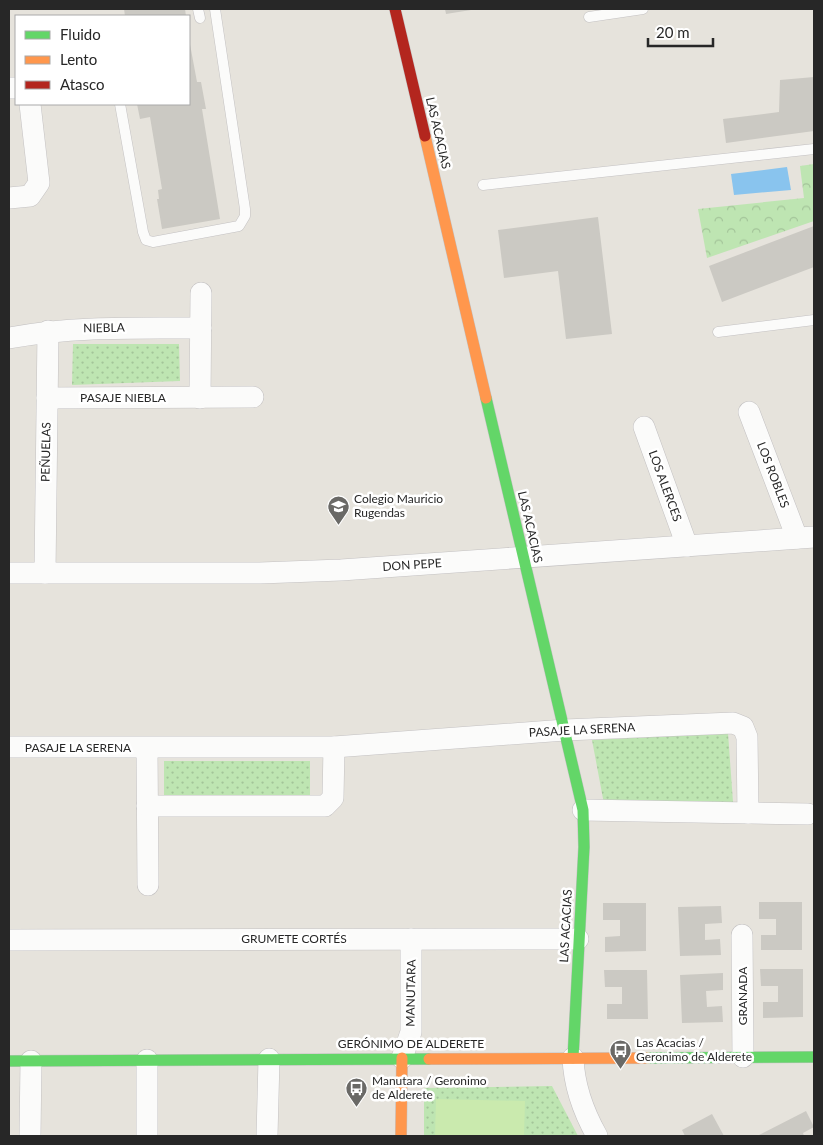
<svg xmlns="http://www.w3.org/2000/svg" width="823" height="1145" font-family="Lato,sans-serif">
	<defs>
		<pattern id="grass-dots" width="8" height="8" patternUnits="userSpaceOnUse" patternTransform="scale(1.25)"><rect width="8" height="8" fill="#bee5b2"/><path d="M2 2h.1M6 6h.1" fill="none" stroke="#a3c499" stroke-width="1.8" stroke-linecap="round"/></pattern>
		<pattern id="forest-crowns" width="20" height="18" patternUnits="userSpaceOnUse" patternTransform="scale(1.25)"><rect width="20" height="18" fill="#bee5b2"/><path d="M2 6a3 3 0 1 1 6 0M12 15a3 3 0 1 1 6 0" fill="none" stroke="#a3c499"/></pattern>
	</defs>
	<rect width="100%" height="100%" fill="#e6e3dc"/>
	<g fill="url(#grass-dots)">
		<path d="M 73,344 L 179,344 L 180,381 L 72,385 Z"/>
		<path d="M 728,733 L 733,802 L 604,804 L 592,740 Z"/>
		<rect x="164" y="761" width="146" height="36"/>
		<path d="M 552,1086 L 578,1136 L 424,1136 L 424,1088 Z"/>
	</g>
	<path fill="url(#forest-crowns)" d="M 814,164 L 814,221 L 707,258 L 698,209 L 804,198 L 800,166 Z"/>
	<path fill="#caeaae" d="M 436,1099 L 525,1101 L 524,1136 L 435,1136 Z"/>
	<path fill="#89c4ee" d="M 787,167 L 791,190 L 734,195 L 731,174 Z"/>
	<g fill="#cbc9c3">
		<path d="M 124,9 L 185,9 L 186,16 L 125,16 Z"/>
		<path d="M 445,9 L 471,9 L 471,10 L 446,14 Z"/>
		<path d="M 189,39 L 197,82 L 201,82 L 206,109 L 202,109 L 220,219 L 162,229 L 157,199 L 159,199 L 158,190 L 162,189 L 150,117 L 140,119 L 137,104 L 189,104 Z"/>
		<path d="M 814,77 L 814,131 L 726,143 L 723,119 L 779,112 L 780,80 Z"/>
		<path d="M 598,217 L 612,334 L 566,339 L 558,271 L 504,278 L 498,230 Z"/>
		<path d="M 814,226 L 814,267 L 722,302 L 709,266 Z"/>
		<path d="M 759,902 L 802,902 L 802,950 L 761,950 L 761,935 L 776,935 L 776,919 L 759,919 Z"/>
		<path d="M 603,903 L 646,903 L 646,951 L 605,952 L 605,937 L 620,936 L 620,920 L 603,920 Z"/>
		<path d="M 721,906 L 722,923 L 705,924 L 705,940 L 720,939 L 721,955 L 680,956 L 678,907 Z"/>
		<path d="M 760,969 L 803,969 L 803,1017 L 763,1018 L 763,1002 L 778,1002 L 778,986 L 761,986 Z"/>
		<path d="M 604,970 L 647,970 L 648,1019 L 607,1019 L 607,1004 L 622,1004 L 622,987 L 605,987 Z"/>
		<path d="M 723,973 L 723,990 L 706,991 L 707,1007 L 722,1006 L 723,1022 L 682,1023 L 680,975 Z"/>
		<path d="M 806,1111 L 814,1127 L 803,1133 L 804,1136 L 757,1136 Z"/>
		<path d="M 712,1114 L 724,1136 L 685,1136 L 682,1130 Z"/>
	</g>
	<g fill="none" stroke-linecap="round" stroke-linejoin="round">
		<defs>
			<g id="lane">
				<path d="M 198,9 L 200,18"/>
				<path d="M 589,17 L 643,9"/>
				<path d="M 120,104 L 143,232 L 146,240 L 153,242 L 239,226 L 245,216 L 245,209 L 215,9"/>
				<path d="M 483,185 L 814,149"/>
				<path d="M 718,332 L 814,320"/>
			</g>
			<g id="street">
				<path d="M 9,88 L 16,88"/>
				<path d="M 9,198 L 30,196 L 39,183 L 30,104"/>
				<path d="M 9,338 C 73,326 136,328 201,328"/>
				<path d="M 47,398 L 253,397"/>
				<path d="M 200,398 L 201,293"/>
				<path d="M 749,412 L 797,538"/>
				<path d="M 644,427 L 687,546"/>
				<path d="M 9,573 L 260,573 L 341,570 L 814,537"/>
				<path d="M 45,573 L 48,331"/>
				<path d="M 9,747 L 334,747 L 565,730 L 733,723 L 743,727 L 747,737 L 748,813"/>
				<path d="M 147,748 L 148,885"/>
				<path d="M 147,806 L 325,806 L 333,798 L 334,747"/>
				<path d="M 583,810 L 808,814"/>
				<path d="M 742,935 L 743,1057"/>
				<path d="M 9,940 L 578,939"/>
				<path d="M 402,1058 L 411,1032 L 411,939"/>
				<path d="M 573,1058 C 574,1086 583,1111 597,1136"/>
				<path d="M 30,1136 L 31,1061"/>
				<path d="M 147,1136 L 147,1060"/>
				<path d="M 267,1136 L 269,1059"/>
			</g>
			<g id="fast">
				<path d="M 486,398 L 583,810 L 584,847 L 573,1058"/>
				<path d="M 648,1058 L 814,1057"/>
				<path d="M 9,1061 L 429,1059"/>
			</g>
			<g id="slow">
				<path d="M 425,136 L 486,398"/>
				<path d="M 429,1059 L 648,1058"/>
				<path d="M 401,1136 L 402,1058"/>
			</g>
			<path id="jam" d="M 395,9 L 425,136"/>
		</defs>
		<use href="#lane" stroke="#c3c1c2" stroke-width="11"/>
		<use href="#street" stroke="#c3c1c2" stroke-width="22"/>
		<use href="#fast" stroke="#c3c1c2" stroke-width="12"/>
		<use href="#slow" stroke="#c3c1c2" stroke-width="12"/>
		<use href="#jam" stroke="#c3c1c2" stroke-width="12"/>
		<use href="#lane" stroke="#fbfbfa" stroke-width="10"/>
		<use href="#street" stroke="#fbfbfa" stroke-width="21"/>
		<use href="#fast" stroke="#63d668" stroke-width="11"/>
		<use href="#slow" stroke="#ff974d" stroke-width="11"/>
		<use href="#jam" stroke="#b3261e" stroke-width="11"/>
	</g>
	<defs>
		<symbol id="school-pin" viewBox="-11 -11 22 30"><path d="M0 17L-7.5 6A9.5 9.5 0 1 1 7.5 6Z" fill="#6a6966" stroke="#fff"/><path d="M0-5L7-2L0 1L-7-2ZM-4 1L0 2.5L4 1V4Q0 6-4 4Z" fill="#fff"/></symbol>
		<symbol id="bus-pin" viewBox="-11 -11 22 30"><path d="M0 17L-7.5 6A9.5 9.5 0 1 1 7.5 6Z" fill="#6a6966" stroke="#fff"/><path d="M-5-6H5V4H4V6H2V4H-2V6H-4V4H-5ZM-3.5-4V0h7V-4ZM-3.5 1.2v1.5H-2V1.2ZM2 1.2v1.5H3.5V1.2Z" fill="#fff"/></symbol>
	</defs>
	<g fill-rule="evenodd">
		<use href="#school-pin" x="326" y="494" width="25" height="34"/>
		<use href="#bus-pin" x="608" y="1038" width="25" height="34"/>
		<use href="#bus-pin" x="344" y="1076" width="25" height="34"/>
	</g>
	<g text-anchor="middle" stroke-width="5" stroke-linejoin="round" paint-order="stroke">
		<g font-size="12" fill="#272727" stroke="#fff">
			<text transform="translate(438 133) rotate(77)" y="4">LAS ACACIAS</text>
			<text transform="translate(104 328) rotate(-1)" y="4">NIEBLA</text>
			<text x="123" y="402">PASAJE NIEBLA</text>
			<text transform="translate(46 452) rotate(-89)" y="4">PEÑUELAS</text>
			<text transform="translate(773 475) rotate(69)" y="4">LOS ROBLES</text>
			<text transform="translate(665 486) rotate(70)" y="4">LOS ALERCES</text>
			<text transform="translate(530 527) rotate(77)" y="4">LAS ACACIAS</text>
			<text transform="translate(412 565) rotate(-4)" y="4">DON PEPE</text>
			<text transform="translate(582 730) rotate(-3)" y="4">PASAJE LA SERENA</text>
			<text x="78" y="752">PASAJE LA SERENA</text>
			<text transform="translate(566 926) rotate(-87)" y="4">LAS ACACIAS</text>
			<text x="294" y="943">GRUMETE CORTÉS</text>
			<text transform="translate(411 993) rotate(-89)" y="4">MANUTARA</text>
			<text transform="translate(743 996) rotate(-90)" y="4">GRANADA</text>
			<text x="411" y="1048">GERÓNIMO DE ALDERETE</text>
		</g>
		<g font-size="12" fill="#272727" stroke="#fff" text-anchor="start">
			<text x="354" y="503">Colegio Mauricio<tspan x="354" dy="14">Rugendas</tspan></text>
			<text x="636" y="1047">Las Acacias /<tspan x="636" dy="14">Geronimo de Alderete</tspan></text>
			<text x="372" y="1085">Manutara / Geronimo<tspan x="372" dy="14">de Alderete</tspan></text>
		</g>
	</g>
	<rect width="823" height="1145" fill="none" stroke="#272727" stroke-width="20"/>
	<rect x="15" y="15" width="175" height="90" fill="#ffffff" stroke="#a9a9a9"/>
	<rect x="25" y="31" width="25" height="8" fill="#63d668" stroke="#a9a9a9"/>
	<text x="60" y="40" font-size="15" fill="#272727">Fluido</text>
	<rect x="25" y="56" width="25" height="8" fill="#ff974d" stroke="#a9a9a9"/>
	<text x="60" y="65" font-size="15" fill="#272727">Lento</text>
	<rect x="25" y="81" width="25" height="8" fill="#b3261e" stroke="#a9a9a9"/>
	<text x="60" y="90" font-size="15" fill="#272727">Atasco</text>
	<path d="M648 38v8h65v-8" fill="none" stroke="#272727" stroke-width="2.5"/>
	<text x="656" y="38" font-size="15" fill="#272727" stroke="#ffffff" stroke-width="4" paint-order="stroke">20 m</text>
</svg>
